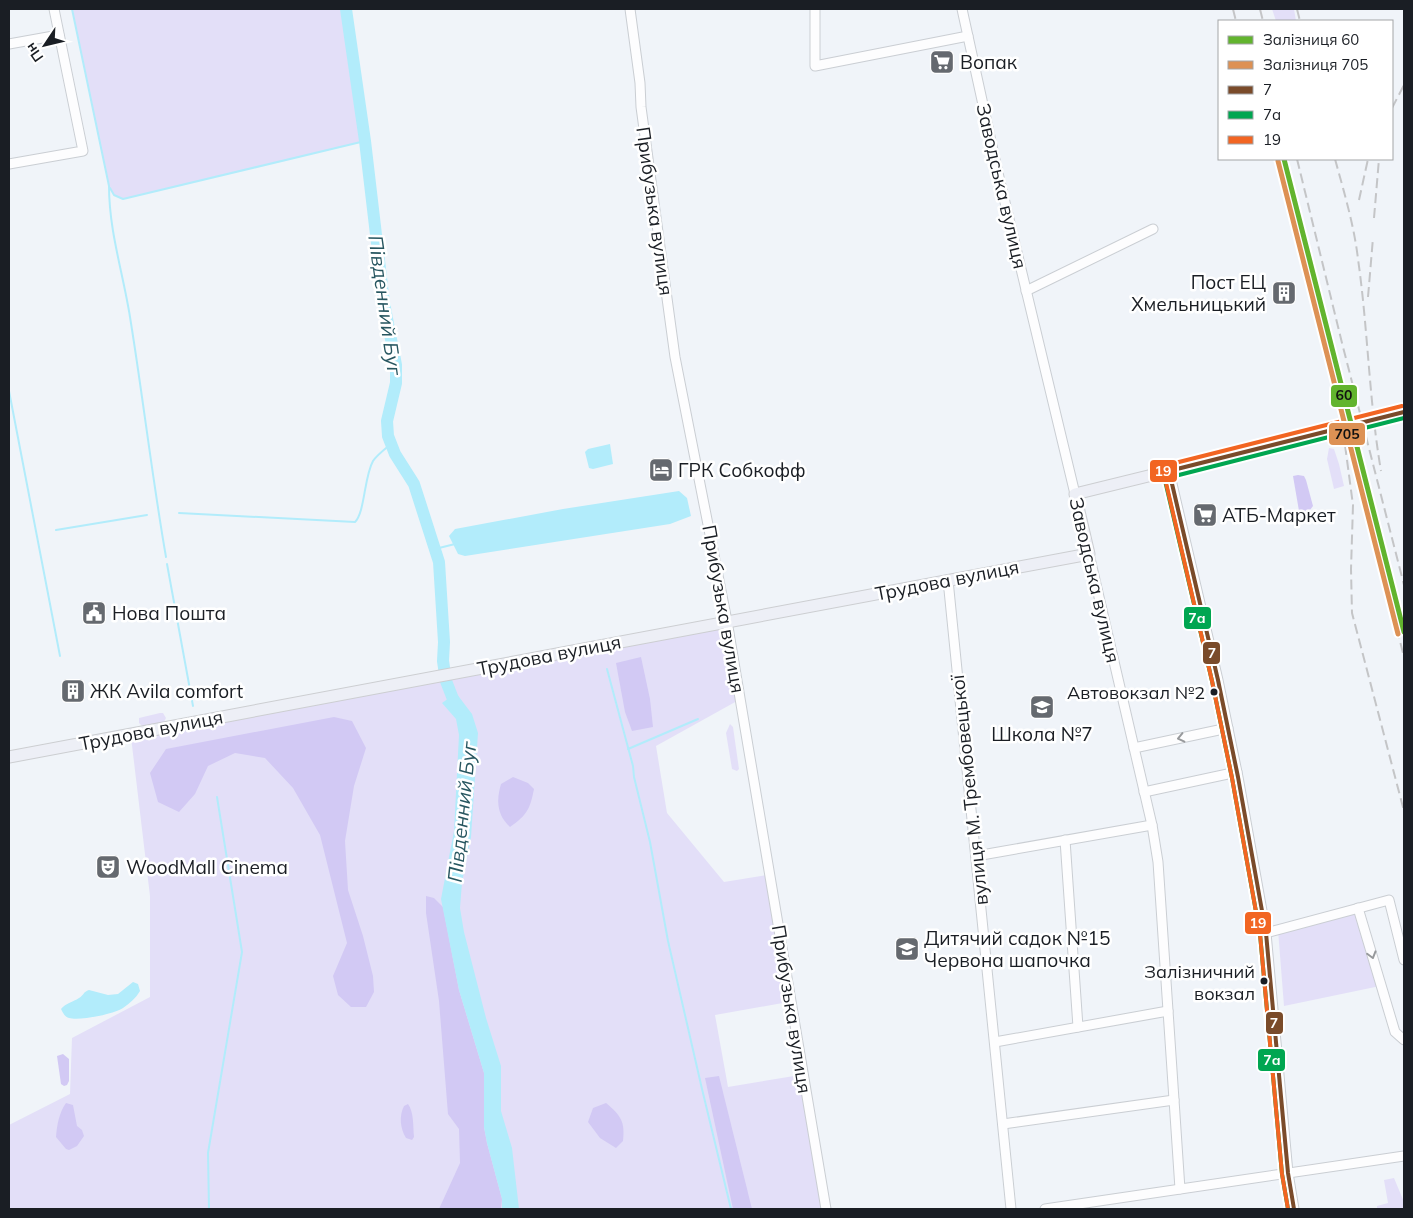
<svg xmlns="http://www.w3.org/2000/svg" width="1413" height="1218" font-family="Mulish,sans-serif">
	<rect width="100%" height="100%" fill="#f0f4f9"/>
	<g fill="#e3dff8">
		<path d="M 72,9 L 346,9 L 365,141 L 123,199 L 114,195 L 109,186 Z"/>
		<path d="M 1272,9 L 1294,9 L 1296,21 L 1276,21 Z"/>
		<path d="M 1329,448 L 1334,449 L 1339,464 L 1344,486 L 1334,489 L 1327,459 Z"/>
		<path d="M 725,625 L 737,701 L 656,746 L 667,813 L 724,882 L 767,875 L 788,1002 L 715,1015 L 728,1087 L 800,1075 L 822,1209 L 9,1209 L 9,1125 L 70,1094 L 72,1038 L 150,997 L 150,896 L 131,737 Z"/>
		<path d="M 160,713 L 163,713 L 166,718 L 164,722 L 142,726 L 139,723 L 139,718 Z"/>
		<path d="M 730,724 L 733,727 L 739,769 L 737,771 L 732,769 L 726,733 Z"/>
		<path d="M 1358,908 L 1380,986 L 1284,1006 L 1278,930 Z"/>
		<path d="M 1394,1178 L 1404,1202 L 1404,1209 L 1377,1209 L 1377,1206 L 1388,1203 L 1384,1180 Z"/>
	</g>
	<g fill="#d2c9f4">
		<path d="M 1298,475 L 1304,476 L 1306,480 L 1313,506 L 1310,510 L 1303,513 L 1299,511 L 1293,476 Z"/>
		<path d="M 641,657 L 650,699 L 653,727 L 632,731 L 625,712 L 616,663 Z"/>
		<path d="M 334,717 L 352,721 L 366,748 L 354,786 L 345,841 L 348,890 L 363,936 L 373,976 L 374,992 L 366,1007 L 351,1007 L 338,995 L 333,976 L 347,943 L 320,835 L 293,788 L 265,758 L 235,753 L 208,766 L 195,794 L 179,812 L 158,802 L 150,773 L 166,749 Z"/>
		<path d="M 513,777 L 528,783 L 534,789 C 530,809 527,815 510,827 C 497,815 496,801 501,784 Z"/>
		<path d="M 426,896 L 434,898 L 443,907 L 459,990 L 484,1073 L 484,1127 L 487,1143 L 502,1199 L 501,1209 L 439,1209 L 460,1163 L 459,1129 L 448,1114 L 439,1001 L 426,913 Z"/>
		<path d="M 63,1054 L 69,1059 L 69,1081 L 67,1085 L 64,1086 L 61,1084 L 57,1056 Z"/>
		<path d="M 719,1076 L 752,1209 L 733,1209 L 705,1078 Z"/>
		<path d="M 66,1103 L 73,1105 L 77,1126 L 82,1130 L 84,1136 L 77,1146 L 69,1150 L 66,1149 L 56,1137 C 57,1125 59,1113 66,1103 Z"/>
		<path d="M 606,1103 C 621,1116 625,1121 623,1141 L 616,1148 L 600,1138 L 588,1122 L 593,1108 Z"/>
		<path d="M 408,1104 C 414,1112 413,1126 414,1137 L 412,1140 L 406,1138 C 400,1128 399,1116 404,1106 Z"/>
	</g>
	<g fill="#b2ecfb">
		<path d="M 610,444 L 613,464 L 593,469 L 589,468 L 585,452 L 588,449 Z"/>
		<path d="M 679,491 L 687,498 L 691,516 L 670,524 L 465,556 L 458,554 L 449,536 L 455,529 L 563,509 Z"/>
		<path d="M 456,693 L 472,714 L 478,733 L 471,837 L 462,882 L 460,908 L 464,932 L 486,1018 L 501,1066 L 501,1111 L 512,1148 L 519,1209 L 502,1209 L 502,1199 L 487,1143 L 484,1127 L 484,1073 L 459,990 L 441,899 L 454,831 L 459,735 L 456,719 L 442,703 Z"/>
		<path d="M 133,982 L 138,984 L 140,991 C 136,998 130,1003 123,1008 C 114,1014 80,1021 69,1018 C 65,1017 63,1013 61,1009 C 66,1003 73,1002 79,998 C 84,995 83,992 89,990 L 108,995 L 118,994 Z"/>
	</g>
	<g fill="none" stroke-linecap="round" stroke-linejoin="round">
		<g stroke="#b2ecfb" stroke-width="2">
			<path d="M 72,9 L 109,186 C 109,231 123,273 130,317 C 143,397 152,477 166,557"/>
			<path d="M 110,188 L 114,195 L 123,199 L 365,141"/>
			<path d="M 9,391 L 60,656"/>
			<path d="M 179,513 L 355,522 C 365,512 364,477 373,461 C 377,455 385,449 391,444"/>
			<path d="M 56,530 L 147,515"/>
			<path d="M 435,549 L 455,544"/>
			<path d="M 167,564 L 193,706"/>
			<path d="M 607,669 L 633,766 L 634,777 L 650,842 L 668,941 L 702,1089 L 731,1209"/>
			<path d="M 628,749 L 698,719"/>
			<path d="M 209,1209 L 208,1153 L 242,952 L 217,797"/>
		</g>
		<path stroke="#b2ecfb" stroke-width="12" d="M 346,9 L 365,141 L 384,303 L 396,365 L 396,383 L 387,421 L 388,436 L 395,454 L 414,484 L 439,562 L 444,642 L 443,661 L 446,681 L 453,699 L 460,710"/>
		<defs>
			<g id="minor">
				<path d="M 630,9 L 640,83 L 641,107 L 675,357 L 727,621 L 826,1209"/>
				<path d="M 815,9 L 815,66 L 968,36"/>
				<path d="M 962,9 L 998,173 L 1075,494"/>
				<path d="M 9,44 L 59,35"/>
				<path d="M 9,164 L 83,151 L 54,9"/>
				<path d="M 1026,291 L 1153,229"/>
				<path d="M 1169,471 L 1218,680 L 1238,777 L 1266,933 L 1288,1173 L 1294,1209"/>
				<path d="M 1089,554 L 1152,825 L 1158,862 L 1180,1189"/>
				<path d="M 948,580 L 1011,1209"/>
				<path d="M 1134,748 L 1228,728"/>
				<path d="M 1144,792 L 1237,772"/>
				<path d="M 1065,840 L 1078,1027"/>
				<path d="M 976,856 L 1152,825"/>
				<path d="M 1358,908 L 1395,1032 L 1404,1040"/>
				<path d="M 1266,933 L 1389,900 L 1404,960"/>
				<path d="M 995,1042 L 1168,1011"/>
				<path d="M 1003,1124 L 1174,1100"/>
				<path d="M 1045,1209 L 1404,1156"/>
			</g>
			<path id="major" d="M 9,757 L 1089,554 L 1075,494 L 1311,436"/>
		</defs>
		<use href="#minor" stroke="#caced3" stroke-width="11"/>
		<use href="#major" stroke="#ccced1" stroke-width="13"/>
		<use href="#minor" stroke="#fdfdfe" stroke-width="9"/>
		<use href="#major" stroke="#edeff6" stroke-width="11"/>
		<g stroke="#c4c5c7" stroke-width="2" stroke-dasharray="10 5" stroke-linecap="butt">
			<path d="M 1233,9 L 1236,21"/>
			<path d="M 1260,9 L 1263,21"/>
			<path d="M 1297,9 L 1300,21"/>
			<path d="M 1392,108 L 1404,85"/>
			<path d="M 1297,159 L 1342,343 L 1404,585"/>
			<path d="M 1335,159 C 1344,192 1354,225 1358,259 C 1368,329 1369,401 1381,471"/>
			<path d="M 1359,200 L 1368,159"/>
			<path d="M 1374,218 L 1379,159"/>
			<path d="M 1368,297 L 1373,238"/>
			<path d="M 1333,351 L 1343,418 L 1404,657"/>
			<path d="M 1345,445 L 1353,505 L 1351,569 L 1352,613 L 1404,811"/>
		</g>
		<defs>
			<path id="major-bridge" d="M 1311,436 L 1404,412"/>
		</defs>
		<use href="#major-bridge" stroke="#ccced1" stroke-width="13" stroke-linecap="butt"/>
		<use href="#major-bridge" stroke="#edeff6" stroke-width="11"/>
		<defs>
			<g id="bus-1">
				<path d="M 1169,471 L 1218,680 L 1238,777 L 1266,933 L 1288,1173 L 1294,1209"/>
				<path d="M 1169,471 L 1404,412"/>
			</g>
			<g id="bus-2">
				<path d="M 1163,472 L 1212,681 L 1232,778 L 1260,934 L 1282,1174 L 1288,1209"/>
				<path d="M 1171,477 L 1404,418"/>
			</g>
			<path id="bus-3" d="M 1288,1209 L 1282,1174 L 1260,934 L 1232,778 L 1212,681 L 1163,470 L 1167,465 L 1402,406"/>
		</defs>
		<use href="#bus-1" stroke="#fff" stroke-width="8"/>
		<use href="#bus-2" stroke="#fff" stroke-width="8"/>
		<use href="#bus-3" stroke="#fff" stroke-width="8"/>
		<use href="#bus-1" stroke="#7a4b2a" stroke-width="4"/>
		<use href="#bus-2" stroke="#00a651" stroke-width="4"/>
		<use href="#bus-3" stroke="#f26522" stroke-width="4"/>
		<defs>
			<path id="rail-1" d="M 1284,159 L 1404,632"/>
			<path id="rail-2" d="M 1278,161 L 1398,634"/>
		</defs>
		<use href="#rail-1" stroke="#fff" stroke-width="9"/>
		<use href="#rail-2" stroke="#fff" stroke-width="9"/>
		<use href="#rail-1" stroke="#62b42e" stroke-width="5"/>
		<use href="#rail-2" stroke="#dd9154" stroke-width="5"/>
	</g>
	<defs><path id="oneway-chevron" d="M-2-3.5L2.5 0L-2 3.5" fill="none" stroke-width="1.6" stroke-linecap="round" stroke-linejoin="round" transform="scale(1.25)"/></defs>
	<g stroke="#97999c">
		<use href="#oneway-chevron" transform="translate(1181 738) rotate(167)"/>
		<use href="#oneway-chevron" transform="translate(1372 955) rotate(74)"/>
	</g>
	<defs>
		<symbol id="supermarket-square" viewBox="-11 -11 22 22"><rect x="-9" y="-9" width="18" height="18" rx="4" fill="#65696f" stroke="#fff"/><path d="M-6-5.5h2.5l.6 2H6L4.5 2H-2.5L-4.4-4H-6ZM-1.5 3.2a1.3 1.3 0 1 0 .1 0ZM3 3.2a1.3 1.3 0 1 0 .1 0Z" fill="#fff"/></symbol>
		<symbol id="building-square" viewBox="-11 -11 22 22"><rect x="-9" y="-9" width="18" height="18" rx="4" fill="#65696f" stroke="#fff"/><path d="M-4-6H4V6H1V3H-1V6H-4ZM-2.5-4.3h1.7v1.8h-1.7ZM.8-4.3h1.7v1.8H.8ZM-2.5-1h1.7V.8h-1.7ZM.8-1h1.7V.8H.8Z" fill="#fff"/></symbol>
		<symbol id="hotel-square" viewBox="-11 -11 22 22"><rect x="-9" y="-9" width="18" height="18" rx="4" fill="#65696f" stroke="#fff"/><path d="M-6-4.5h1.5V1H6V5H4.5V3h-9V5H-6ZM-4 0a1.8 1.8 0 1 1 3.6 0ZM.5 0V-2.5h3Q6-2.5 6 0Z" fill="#fff"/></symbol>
		<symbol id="civic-square" viewBox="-11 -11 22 22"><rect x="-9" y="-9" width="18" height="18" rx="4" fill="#65696f" stroke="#fff"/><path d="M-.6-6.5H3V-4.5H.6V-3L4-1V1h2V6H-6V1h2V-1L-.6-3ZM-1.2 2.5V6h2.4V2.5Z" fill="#fff"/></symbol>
		<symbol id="school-square" viewBox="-11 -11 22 22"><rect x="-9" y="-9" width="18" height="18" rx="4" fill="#65696f" stroke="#fff"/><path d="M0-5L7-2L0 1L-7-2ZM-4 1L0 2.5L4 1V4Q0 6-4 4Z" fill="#fff"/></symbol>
		<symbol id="theatre-square" viewBox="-11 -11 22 22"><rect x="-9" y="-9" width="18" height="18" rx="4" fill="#65696f" stroke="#fff"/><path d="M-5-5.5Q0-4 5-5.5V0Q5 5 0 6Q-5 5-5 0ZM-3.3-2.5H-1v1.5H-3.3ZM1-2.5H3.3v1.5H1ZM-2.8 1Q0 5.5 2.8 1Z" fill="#fff"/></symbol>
	</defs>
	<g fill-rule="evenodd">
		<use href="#supermarket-square" x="928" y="48" width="28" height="28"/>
		<use href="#building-square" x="1270" y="279" width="28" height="28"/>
		<use href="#hotel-square" x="647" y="456" width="28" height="28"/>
		<use href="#supermarket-square" x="1191" y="501" width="28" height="28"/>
		<use href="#civic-square" x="80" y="599" width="28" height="28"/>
		<use href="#building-square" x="59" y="677" width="28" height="28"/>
		<use href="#school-square" x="1028" y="693" width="28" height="28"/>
		<use href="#theatre-square" x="94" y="853" width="28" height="28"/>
		<use href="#school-square" x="893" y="935" width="28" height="28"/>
	</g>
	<g fill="#1a1e24" stroke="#fff" stroke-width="2">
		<circle cx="1214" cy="692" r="4.5"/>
		<circle cx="1264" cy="981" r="4.5"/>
	</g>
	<g text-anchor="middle" stroke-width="5" stroke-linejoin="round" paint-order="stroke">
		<g font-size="18" fill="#1a1e24" stroke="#fff" text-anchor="end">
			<text x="1205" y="699">Автовокзал №2</text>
			<text x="1255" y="978">Залізничний<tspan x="1255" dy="22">вокзал</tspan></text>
		</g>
		<g font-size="19" fill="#1a1e24" stroke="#fff" text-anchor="start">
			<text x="960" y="69">Вопак</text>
			<text x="1266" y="289" text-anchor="end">Пост ЕЦ<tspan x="1266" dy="22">Хмельницький</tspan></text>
			<text x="678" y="477">ГРК Собкофф</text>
			<text x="1222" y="522">АТБ-Маркет</text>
			<text x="112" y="620">Нова Пошта</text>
			<text x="90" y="698">ЖК Avila comfort</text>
			<text x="1042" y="741" text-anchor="middle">Школа №7</text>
			<text x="126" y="874">WoodMall Cinema</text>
			<text x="924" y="945">Дитячий садок №15<tspan x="924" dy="22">Червона шапочка</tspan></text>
		</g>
		<g font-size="19" fill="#1a1e24" stroke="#fff">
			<text transform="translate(1002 186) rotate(77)" y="7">Заводська вулиця</text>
			<text transform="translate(655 211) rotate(82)" y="7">Прибузька вулиця</text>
			<text transform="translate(947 580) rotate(-11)" y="7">Трудова вулиця</text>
			<text transform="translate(1095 580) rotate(77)" y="7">Заводська вулиця</text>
			<text transform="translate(724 609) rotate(80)" y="7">Прибузька вулиця</text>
			<text transform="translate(549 655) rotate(-11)" y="7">Трудова вулиця</text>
			<text transform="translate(151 730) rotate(-11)" y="7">Трудова вулиця</text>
			<text transform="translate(969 790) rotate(-96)" y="7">вулиця М. Трембовецької</text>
			<text transform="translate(792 1009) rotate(81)" y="7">Прибузька вулиця</text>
		</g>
		<g font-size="20" font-style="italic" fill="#275660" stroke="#fff">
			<text transform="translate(385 305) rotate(82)" y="7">Південний Буг</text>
			<text transform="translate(462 812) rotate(-84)" y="7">Південний Буг</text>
		</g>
	</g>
	<g stroke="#fff" stroke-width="2">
		<rect x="1330" y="384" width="28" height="24" rx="5" fill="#62b42e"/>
		<rect x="1328" y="422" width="38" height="24" rx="5" fill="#dd9154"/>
		<rect x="1149" y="459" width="29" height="24" rx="5" fill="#f26522"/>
		<rect x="1183" y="606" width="29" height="24" rx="5" fill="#00a651"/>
		<rect x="1202" y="641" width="19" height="24" rx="5" fill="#7a4b2a"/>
		<rect x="1244" y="911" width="28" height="24" rx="5" fill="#f26522"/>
		<rect x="1265" y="1011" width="19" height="24" rx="5" fill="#7a4b2a"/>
		<rect x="1257" y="1048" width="29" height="24" rx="5" fill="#00a651"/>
	</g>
	<g font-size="14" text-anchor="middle" font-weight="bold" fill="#fff">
		<text x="1163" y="476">19</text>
		<text x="1197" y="623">7а</text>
		<text x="1212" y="658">7</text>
		<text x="1258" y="928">19</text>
		<text x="1274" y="1028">7</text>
		<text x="1272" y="1065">7а</text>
	</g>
	<g font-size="14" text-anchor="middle" font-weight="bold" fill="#111">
		<text x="1344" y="400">60</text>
		<text x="1347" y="439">705</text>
	</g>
	<rect width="1413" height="1218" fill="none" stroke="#1a1e24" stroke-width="20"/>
	<rect x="1218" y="20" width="175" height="140" fill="#ffffff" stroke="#a3a5a7"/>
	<rect x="1228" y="36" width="25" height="8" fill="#62b42e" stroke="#a3a5a7"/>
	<text x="1263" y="45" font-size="15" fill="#1a1e24">Залізниця 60</text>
	<rect x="1228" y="61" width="25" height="8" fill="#dd9154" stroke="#a3a5a7"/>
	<text x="1263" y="70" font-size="15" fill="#1a1e24">Залізниця 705</text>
	<rect x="1228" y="86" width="25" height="8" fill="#7a4b2a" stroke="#a3a5a7"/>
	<text x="1263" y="95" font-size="15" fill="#1a1e24">7</text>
	<rect x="1228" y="111" width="25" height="8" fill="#00a651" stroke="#a3a5a7"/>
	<text x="1263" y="120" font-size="15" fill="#1a1e24">7а</text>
	<rect x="1228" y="136" width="25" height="8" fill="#f26522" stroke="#a3a5a7"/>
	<text x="1263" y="145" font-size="15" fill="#1a1e24">19</text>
	<g transform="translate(45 45) rotate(235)" stroke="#ffffff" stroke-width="4" paint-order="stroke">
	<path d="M0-4L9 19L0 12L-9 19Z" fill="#1a1e24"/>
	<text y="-8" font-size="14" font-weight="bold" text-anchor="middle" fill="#1a1e24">Пн</text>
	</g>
</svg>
